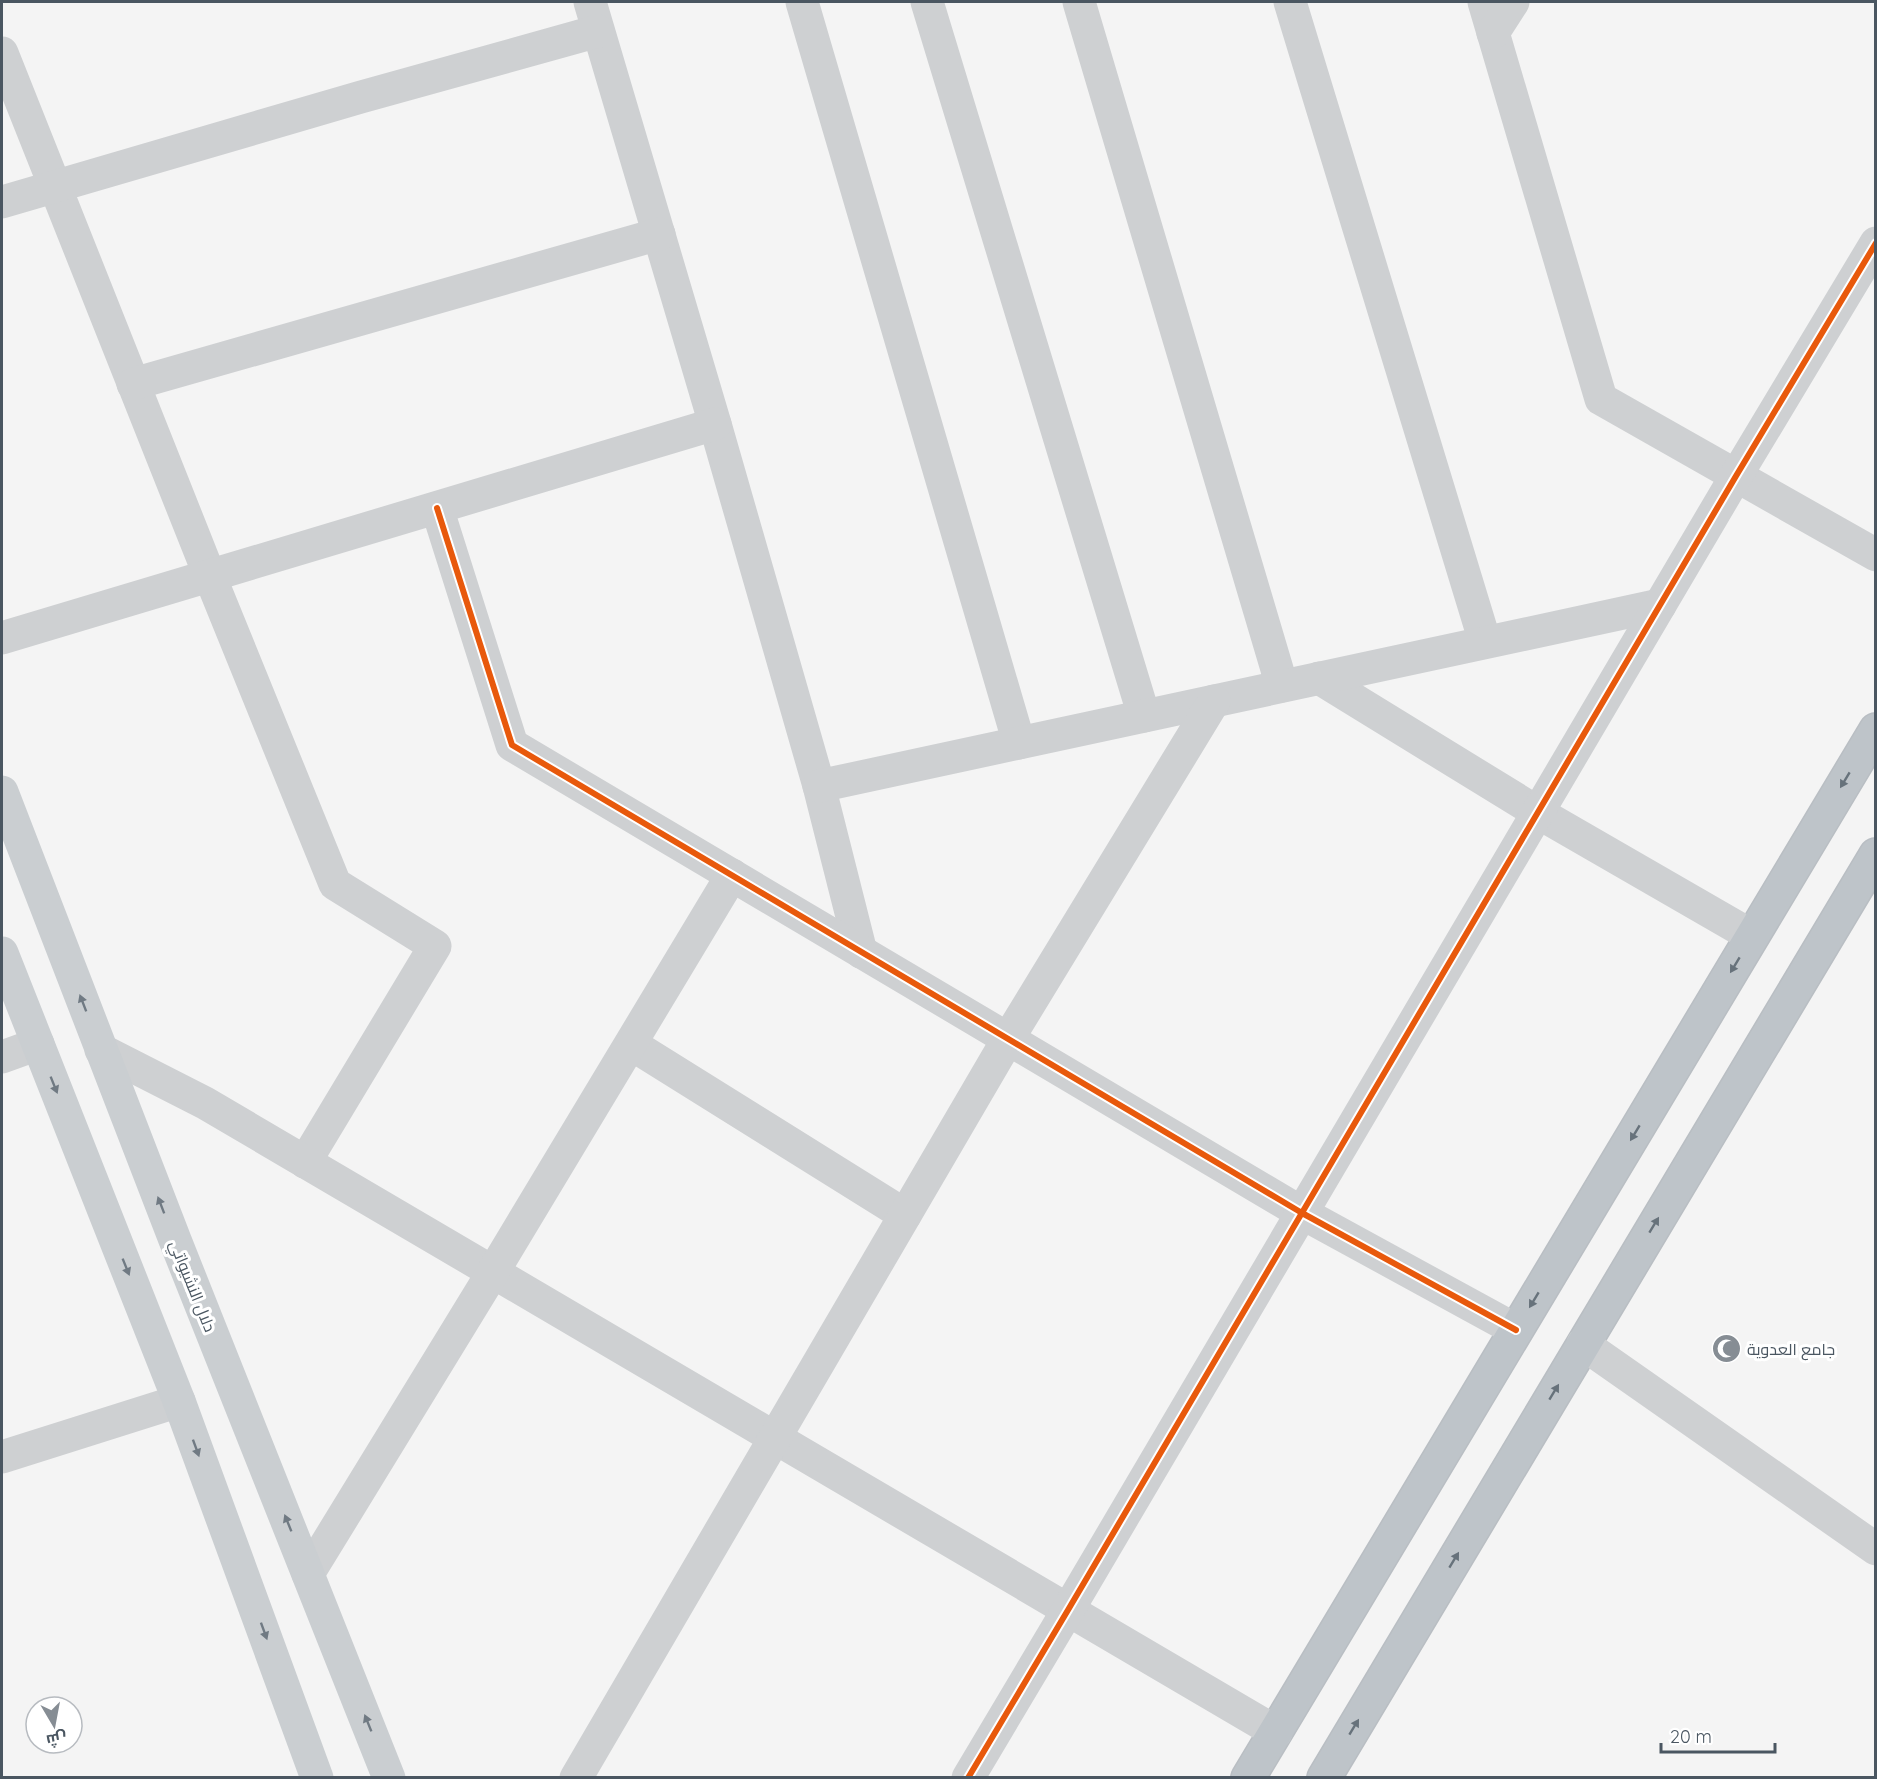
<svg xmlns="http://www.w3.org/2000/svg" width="1877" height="1779" font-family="Quicksand,Cairo,sans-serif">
	<rect width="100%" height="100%" fill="#f4f4f4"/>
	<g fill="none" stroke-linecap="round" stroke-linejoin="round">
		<defs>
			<g id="highway">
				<path d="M 1248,1778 L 1876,730"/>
				<path d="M 1324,1778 L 1876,855"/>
			</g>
		</defs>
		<use href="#highway" stroke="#b9bec3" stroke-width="36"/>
		<g stroke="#ced0d2" stroke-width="33">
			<path d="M 590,2 L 715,424 L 819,786 L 861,952"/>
			<path d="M 802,2 L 1019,743"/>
			<path d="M 927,2 L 1144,716"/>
			<path d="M 1079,2 L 1282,686"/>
			<path d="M 1290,2 L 1485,642"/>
			<path d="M 1484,2 L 1601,399 L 1876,555"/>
			<path d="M 1493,33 L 1513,2"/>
			<path d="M 2,53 L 209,574 L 335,884 L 435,946 L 305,1162"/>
			<path d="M 2,202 L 361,97 L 598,31"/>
			<path d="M 133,384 L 659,234"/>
			<path d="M 437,508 L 512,745 L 1302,1213 L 1516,1330"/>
			<path d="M 2,638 L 715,424"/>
			<path d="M 1319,678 L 1537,812 L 1752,936"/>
			<path d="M 819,786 L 1660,605"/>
			<path d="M 631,1044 L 905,1215"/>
			<path d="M 101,1050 L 205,1103 L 1276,1732"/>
			<path d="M 2,1057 L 38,1044"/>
			<path d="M 1583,1344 L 1876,1549"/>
			<path d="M 2,1457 L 179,1401"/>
			<path d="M 308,1574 L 493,1272 L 732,875"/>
			<path d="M 576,1778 L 1008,1039 L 1214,701"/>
			<path d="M 968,1778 L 1068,1610 L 1736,476 L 1876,243"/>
		</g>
		<g stroke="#caced1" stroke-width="33">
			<path d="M 2,792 L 175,1240 L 389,1778"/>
			<path d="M 2,953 L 179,1401 L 317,1778"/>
		</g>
		<use href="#highway" stroke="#bec4c9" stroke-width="33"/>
		<defs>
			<g id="cycleway">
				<path d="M 437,508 L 512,745 L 1302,1213 L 1516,1330"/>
				<path d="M 968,1778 L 1068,1610 L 1736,476 L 1876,243"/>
			</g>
		</defs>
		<use href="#cycleway" stroke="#fff" stroke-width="10"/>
		<use href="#cycleway" stroke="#e8590c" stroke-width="6"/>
	</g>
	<defs><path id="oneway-solid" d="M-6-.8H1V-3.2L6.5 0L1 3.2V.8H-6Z" transform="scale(1.5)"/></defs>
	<g fill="#67727b">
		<use href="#oneway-solid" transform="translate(1845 780) rotate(121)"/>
		<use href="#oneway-solid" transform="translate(1735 965) rotate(121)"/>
		<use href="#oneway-solid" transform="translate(1635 1133) rotate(121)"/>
		<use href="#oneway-solid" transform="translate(1654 1225) rotate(-59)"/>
		<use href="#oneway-solid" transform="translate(1534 1300) rotate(121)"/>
		<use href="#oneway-solid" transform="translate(1554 1392) rotate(-59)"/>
		<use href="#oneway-solid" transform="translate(1454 1560) rotate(-59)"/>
		<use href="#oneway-solid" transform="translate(1354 1727) rotate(-59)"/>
	</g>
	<g fill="#707a83">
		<use href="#oneway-solid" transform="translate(83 1003) rotate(-111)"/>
		<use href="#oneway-solid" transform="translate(54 1085) rotate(68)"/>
		<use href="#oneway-solid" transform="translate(161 1205) rotate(-111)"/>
		<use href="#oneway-solid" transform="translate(126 1267) rotate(68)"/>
		<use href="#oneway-solid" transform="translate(196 1448) rotate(70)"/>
		<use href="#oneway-solid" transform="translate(288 1523) rotate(-112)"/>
		<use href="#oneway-solid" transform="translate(264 1631) rotate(70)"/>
		<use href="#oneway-solid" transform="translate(368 1723) rotate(-112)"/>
	</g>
	<defs>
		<symbol id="mosque-disc" viewBox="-11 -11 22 22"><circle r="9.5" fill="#868d94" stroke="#fff"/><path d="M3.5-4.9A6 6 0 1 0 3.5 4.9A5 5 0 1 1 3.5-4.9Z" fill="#fff"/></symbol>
	</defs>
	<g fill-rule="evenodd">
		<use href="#mosque-disc" x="1710" y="1332" width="33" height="33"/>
	</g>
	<g text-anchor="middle" stroke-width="6" stroke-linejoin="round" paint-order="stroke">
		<g font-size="16" fill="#4a5661" stroke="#fff">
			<text transform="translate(193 1286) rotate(68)" y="6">دلال النشيواتي</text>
		</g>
		<g font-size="16" fill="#4a5661" stroke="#fff" text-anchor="start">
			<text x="1747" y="1355">جامع العدوية</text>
		</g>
	</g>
	<rect width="1877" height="1779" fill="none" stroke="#4a5661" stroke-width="6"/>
	<g transform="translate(54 1725) rotate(170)"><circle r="28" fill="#ffffff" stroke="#b7bbc0" stroke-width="1.5"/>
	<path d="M0-4.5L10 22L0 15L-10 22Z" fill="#868d94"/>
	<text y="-9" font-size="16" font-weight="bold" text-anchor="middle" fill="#4a5661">ش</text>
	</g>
	<path d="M1661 1743v9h114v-9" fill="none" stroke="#4a5661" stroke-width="3"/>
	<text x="1670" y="1743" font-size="18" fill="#4a5661" stroke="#ffffff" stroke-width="4.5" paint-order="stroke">20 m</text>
</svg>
